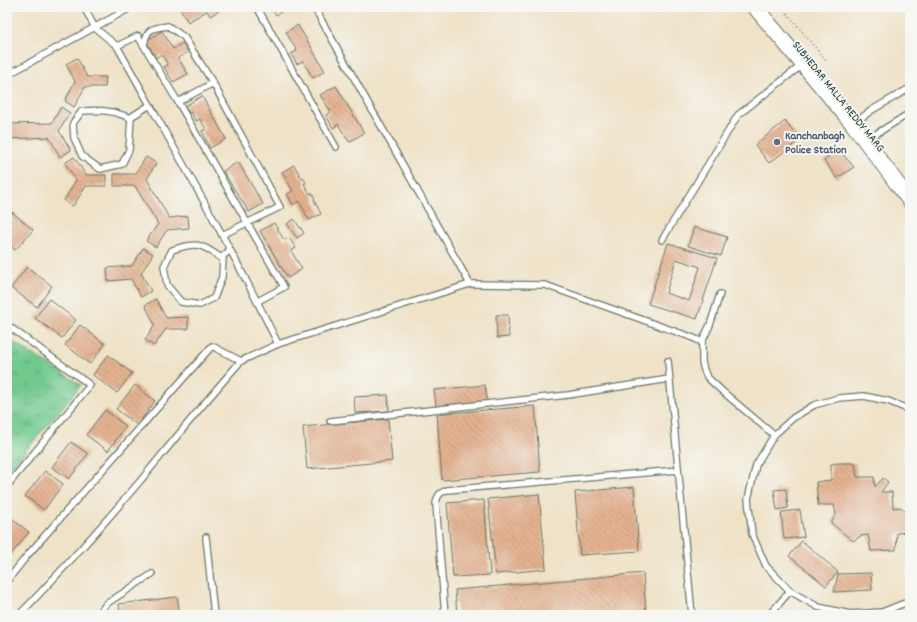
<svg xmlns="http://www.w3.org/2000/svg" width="917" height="622" font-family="Dekko,sans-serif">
	<defs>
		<pattern id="grass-tufts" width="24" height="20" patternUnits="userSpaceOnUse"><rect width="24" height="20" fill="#72c98e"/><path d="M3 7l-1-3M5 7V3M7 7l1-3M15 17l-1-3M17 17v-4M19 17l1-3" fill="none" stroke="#5da475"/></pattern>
		<pattern id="building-back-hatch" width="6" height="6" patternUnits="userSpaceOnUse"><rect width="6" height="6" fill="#e4b291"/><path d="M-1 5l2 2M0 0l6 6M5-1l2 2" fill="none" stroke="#b89277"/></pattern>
	</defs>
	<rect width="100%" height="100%" fill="#f6f6f2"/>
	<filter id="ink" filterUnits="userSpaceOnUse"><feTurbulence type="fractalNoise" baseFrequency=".025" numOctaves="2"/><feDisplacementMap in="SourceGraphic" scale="8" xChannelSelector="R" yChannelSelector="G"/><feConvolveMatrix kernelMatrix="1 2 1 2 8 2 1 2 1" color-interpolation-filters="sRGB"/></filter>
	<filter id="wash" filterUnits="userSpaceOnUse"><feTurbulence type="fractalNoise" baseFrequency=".012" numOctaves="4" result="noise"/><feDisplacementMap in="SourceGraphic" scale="16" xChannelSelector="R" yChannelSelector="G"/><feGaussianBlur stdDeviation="0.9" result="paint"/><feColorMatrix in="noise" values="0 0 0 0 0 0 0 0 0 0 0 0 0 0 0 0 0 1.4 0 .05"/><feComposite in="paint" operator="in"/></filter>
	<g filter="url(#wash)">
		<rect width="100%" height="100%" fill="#efe2c7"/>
		<path fill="url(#grass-tufts)" stroke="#488361" d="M 7,338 L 81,385 L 7,473 Z"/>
		<g id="blocks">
			<g fill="url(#building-back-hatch)" fill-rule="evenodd">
				<path d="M 184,7 L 218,7 L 220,10 L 210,16 L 207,11 L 188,22 L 180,9 Z"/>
				<path d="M 271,7 L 289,7 L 276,15 Z"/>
				<path d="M 298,25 L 325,71 L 313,78 L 303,61 L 297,64 L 291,54 L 297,51 L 286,32 Z"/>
				<path d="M 162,31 L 173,49 L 182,43 L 188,52 L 178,58 L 188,74 L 173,82 L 164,67 L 168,65 L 161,54 L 156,58 L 146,41 Z"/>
				<path d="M 77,58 L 87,77 L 106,77 L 105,87 L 85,87 L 74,107 L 65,101 L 75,81 L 66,64 Z"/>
				<path d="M 336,86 L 364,133 L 349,142 L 338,124 L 333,128 L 326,115 L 331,112 L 320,95 Z"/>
				<path d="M 202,96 L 226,139 L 210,148 L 202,131 L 206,129 L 200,119 L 196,121 L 191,112 L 189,113 L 185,106 Z"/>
				<path d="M 61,107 L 70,113 L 59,131 L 71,150 L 60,157 L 49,137 L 9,139 L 7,142 L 7,124 L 52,123 Z"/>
				<path d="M 785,121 L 800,140 L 769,163 L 755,145 Z"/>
				<path d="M 837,148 L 854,167 L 837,178 L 824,161 Z"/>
				<path d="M 74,157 L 86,175 L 106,175 L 106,186 L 86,186 L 73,206 L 64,201 L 76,180 L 65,163 Z"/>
				<path d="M 146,157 L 156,163 L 147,179 L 169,218 L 188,216 L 189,228 L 167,230 L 156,247 L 146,241 L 158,224 L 135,186 L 114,186 L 114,174 L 135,174 Z"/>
				<path d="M 238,162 L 263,204 L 249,212 L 223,171 Z"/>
				<path d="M 294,165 L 301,178 L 303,177 L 306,183 L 304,184 L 310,194 L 312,193 L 315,199 L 314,200 L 321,214 L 309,220 L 299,201 L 293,205 L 287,194 L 293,191 L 282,172 Z"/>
				<path d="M 12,212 L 33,230 L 15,250 L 7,243 L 7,217 Z"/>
				<path d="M 294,219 L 304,233 L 297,238 L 287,224 Z"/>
				<path d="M 274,223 L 284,240 L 289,238 L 296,248 L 291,251 L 302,269 L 288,278 L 260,231 Z"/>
				<path d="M 694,227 L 727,237 L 721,256 L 688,246 Z"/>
				<path d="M 668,243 L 717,258 L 697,319 L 648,304 ZM 676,259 L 700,267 L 689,301 L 666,293 Z"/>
				<path d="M 143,248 L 153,254 L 141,273 L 151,291 L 141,297 L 131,279 L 108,281 L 107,268 L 132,266 Z"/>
				<path d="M 27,267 L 52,286 L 37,307 L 11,288 Z"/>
				<path d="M 49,299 L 76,320 L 62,338 L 35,318 Z"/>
				<path d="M 156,299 L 166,318 L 188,317 L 188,329 L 166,329 L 154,346 L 145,340 L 155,325 L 145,305 Z"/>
				<path d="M 496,315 L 508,315 L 509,337 L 497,338 Z"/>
				<path d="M 80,325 L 105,344 L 90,364 L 65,345 Z"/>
				<path d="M 108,355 L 132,373 L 117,393 L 93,375 Z"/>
				<path d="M 135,385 L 155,401 L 137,425 L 116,409 Z"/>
				<path d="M 485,385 L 487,401 L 436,406 L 434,390 Z"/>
				<path d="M 388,395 L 389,411 L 355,413 L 354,397 Z"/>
				<path d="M 535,406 L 540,472 L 442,480 L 437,414 Z"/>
				<path d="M 105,410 L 126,426 L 108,451 L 86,435 Z"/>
				<path d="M 388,419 L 392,461 L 307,469 L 303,427 Z"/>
				<path d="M 71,442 L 88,454 L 69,479 L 52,467 Z"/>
				<path d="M 839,463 L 855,463 L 857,477 L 874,477 L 875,487 L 883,478 L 888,482 L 881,492 L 892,492 L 893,508 L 901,507 L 910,516 L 910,532 L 897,533 L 896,550 L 871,551 L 868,535 L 861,536 L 853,541 L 831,523 L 836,514 L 834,505 L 818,505 L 816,482 L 831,480 L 831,464 Z"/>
				<path d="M 45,471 L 63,484 L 44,510 L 25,496 Z"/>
				<path d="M 634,487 L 639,551 L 580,555 L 575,492 Z"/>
				<path d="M 786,489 L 788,508 L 777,510 L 774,490 Z"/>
				<path d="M 539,494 L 546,569 L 496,574 L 488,499 Z"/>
				<path d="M 484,500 L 490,575 L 453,577 L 447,503 Z"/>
				<path d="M 800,510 L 804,537 L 784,539 L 781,512 Z"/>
				<path d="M 7,515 L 29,532 L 9,557 L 7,556 Z"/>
				<path d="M 802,541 L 838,572 L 826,586 L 789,556 Z"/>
				<path d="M 643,573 L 646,613 L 619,615 L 457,615 L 455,590 Z"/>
				<path d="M 871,573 L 872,590 L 834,592 L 838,574 Z"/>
				<path d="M 177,597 L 180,615 L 120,615 L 119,604 Z"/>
			</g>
		</g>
	</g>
	<g filter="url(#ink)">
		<use href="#blocks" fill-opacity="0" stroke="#687767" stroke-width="1"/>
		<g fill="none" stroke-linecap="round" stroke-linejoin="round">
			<defs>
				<g id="service">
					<path d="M 84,7 L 95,28 L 117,46 C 172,145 229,242 278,344"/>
					<path d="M 257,7 L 336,147"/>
					<path d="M 144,45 C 147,28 152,28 168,26 L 184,37 L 213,83"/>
					<path d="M 117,46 L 138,36 L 178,102 L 284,287 L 258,301"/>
					<path d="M 7,75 L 132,7"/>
					<path d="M 178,102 L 213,83 L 280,207 L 222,235"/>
					<path d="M 131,117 L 129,150 L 122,164 L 100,169 L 82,156 L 74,138 L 73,123 L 82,111 C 102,110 112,110 130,118 L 131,117 L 150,105"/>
					<path d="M 853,124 L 872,110 L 910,88"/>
					<path d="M 866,140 L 910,113"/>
					<path d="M 662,240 L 738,115 L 802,65"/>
					<path d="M 223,257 L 222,277 L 214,298 L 200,305 L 181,302 L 167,285 L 164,266 L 172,250 C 196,242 201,243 221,258 L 230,250"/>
					<path d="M 470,284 L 545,285 L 691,337 L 702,342"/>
					<path d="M 720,294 L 710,325 L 702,342 L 702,362 L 704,370 L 707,377 L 722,391 L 774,435"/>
					<path d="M 7,325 L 90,385 L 7,486"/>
					<path d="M 668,361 L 692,615"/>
					<path d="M 910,410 L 888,401 L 864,396 L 839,398 L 814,405 L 793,418 L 774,435 L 756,465 L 748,499 L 752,534 L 766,566 L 790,591 L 818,607 L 850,614 L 882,612 L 910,601"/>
					<path d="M 330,421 L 568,395 L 669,379"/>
					<path d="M 206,537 L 214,615"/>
					<path d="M 7,581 L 26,557 L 212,346 L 241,361 L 278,344 L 470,284 L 314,7"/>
					<path d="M 19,615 C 61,572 102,526 141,480 C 174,440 207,399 241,361"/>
					<path d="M 98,615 L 106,604 L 152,574"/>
					<path d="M 445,615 L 436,504 C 437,496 439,493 447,490 L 678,470"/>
					<path d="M 769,615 L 790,591"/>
				</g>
				<path id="secondary" d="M 755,7 L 853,124 L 910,201"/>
			</defs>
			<use href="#service" stroke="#687767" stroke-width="8"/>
			<use href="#secondary" stroke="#687767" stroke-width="17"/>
			<path stroke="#687767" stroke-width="1.5" stroke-dasharray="1 3" stroke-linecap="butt" d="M 782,7 L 827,62"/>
			<use href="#service" stroke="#fff" stroke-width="5.5"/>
			<use href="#secondary" stroke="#fff" stroke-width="15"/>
		</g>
	</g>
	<circle fill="#5c6f8a" stroke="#f6f6f2" stroke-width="1.5" cx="777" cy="142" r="4"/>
	<g text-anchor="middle" stroke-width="4" stroke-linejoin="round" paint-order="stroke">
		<g font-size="12" fill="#1f3d34" stroke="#f6f6f2">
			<text transform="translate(839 96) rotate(51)" y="4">SUBHEDAR MALLA REDDY MARG</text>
		</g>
		<g font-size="12" font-weight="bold" fill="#4e5e75" stroke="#f6f6f2" text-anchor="start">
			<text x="785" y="139">Kanchanbagh<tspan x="785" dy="14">Police Station</tspan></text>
		</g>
	</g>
	<rect width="917" height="622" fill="none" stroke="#f6f6f2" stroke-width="24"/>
</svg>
